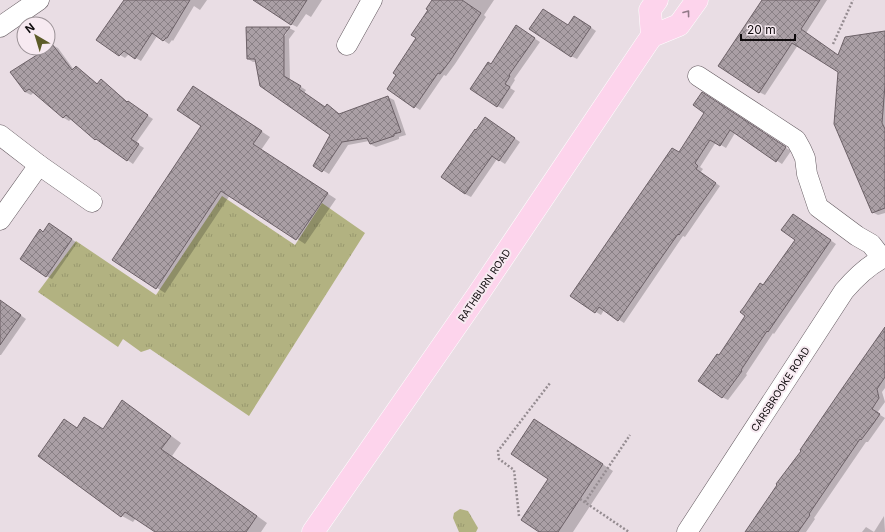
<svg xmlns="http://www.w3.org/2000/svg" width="885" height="532" font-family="Inter,sans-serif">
	<defs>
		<pattern id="grass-tufts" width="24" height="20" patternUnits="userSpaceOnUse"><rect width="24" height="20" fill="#b2b281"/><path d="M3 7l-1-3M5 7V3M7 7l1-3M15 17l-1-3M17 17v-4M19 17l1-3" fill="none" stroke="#98986e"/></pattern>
		<pattern id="building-cross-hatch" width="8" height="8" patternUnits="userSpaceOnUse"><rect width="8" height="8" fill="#aa9fa5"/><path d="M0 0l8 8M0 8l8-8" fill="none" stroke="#898085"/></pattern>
	</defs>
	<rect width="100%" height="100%" fill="#e9dde4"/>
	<g fill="url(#grass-tufts)">
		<path d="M 222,196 L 295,245 L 322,203 L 365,233 L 249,416 L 150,349 L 141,352 L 123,339 L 118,347 L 38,292 L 76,241 L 156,295 Z"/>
		<path d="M 460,509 L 468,511 L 478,528 L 476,532 L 459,532 L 453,518 L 454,513 Z"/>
	</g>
	<g fill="#0003" fill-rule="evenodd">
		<path d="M 140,0 L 207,0 L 200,10 L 194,6 L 173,41 L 172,40 L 169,44 L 157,36 L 141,61 L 129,54 L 125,58 L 120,55 Z"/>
		<path d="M 264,0 L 322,0 L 311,17 L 306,14 L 297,27 L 291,24 Z"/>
		<path d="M 433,0 L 494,0 L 484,15 L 486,17 L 455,64 L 446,76 L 444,75 L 420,110 L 388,89 L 417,38 Z"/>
		<path d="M 763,0 L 827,0 L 806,33 L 839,56 L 885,32 L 885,213 L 878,215 L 872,212 L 839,71 L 798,45 L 765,95 L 759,92 Z"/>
		<path d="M 580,20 L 596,31 L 577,59 L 571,56 L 568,26 Z"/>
		<path d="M 247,28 L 289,28 L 295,31 L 289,39 L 290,80 L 306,90 L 304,93 L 326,108 L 327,106 L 340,114 L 388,97 L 394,100 L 406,135 L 399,137 L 399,139 L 376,147 L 370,144 L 369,141 L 348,145 L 329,174 L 314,165 L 332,135 L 261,85 L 256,62 L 253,62 L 248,59 ZM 287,29 L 289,29 L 282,40 L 280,39 Z"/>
		<path d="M 522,30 L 540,42 L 514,79 L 515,80 L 510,88 L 515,91 L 503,109 L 497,106 L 492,65 Z"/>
		<path d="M 52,45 L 58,48 L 74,70 L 76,67 L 81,70 L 98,84 L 101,81 L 107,84 L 128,103 L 153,119 L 136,143 L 144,148 L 133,164 L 102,142 L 72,118 L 69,121 L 64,118 L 34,92 L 31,95 L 25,92 L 12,73 Z"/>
		<path d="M 202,92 L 270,137 L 261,150 L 336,199 L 305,244 L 230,195 L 165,293 L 114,260 L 203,125 Z"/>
		<path d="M 707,97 L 791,151 L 782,164 L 735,133 L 726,148 L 716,142 L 700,167 L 703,169 L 700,173 L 720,186 L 685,237 L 683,236 L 664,264 L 624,323 L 604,310 L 601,315 L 596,312 L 679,153 L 706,112 Z"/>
		<path d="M 491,122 L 520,142 L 505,164 L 497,159 L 471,197 L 465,194 L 477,131 Z"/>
		<path d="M 793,215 L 836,244 L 774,334 L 773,333 L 746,374 L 747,375 L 728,400 L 722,397 L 719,356 L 746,316 L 764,286 L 796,240 Z"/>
		<path d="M 55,227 L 77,243 L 52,279 L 46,276 L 44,233 Z"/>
		<path d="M 0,301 L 26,319 L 1,355 L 0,355 Z"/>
		<path d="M 885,329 L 885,388 L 882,392 L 885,402 L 877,413 L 885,418 L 868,442 L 866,442 L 814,518 L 815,519 L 806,532 L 746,532 Z"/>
		<path d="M 122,402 L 133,408 L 181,443 L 172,456 L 267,523 L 261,532 L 156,532 L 136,518 L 133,522 L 122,516 L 40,456 L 78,429 L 104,430 Z"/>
		<path d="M 535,420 L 613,471 L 573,532 L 541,532 L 549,479 Z"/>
		<path d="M 884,516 L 885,532 L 862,532 L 866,527 L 874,532 Z"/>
	</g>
	<g fill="url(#building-cross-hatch)" stroke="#6c6167">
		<path d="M 124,0 L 190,0 L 167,38 L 166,38 L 163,41 L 152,33 L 135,59 L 124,51 L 119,56 L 96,40 Z"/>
		<path d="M 253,0 L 307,0 L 291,25 Z"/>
		<path d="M 432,0 L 462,0 L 481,13 L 450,61 L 440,74 L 438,73 L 414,108 L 387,89 L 396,75 L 393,73 L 416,38 L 411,35 L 428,10 L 426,9 Z"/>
		<path d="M 762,0 L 820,0 L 801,29 L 838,55 L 845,37 L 885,31 L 885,85 L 882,123 L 885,129 L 885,208 L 872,213 L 834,124 L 838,72 L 792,43 L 759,93 L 718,66 Z"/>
		<path d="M 543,9 L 568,25 L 574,16 L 591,27 L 571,57 L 529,29 Z"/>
		<path d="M 516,25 L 535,38 L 509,75 L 510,76 L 505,84 L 510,87 L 497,107 L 470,89 L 488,62 L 491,64 Z"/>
		<path d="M 246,27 L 290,27 L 284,35 L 284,76 L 301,86 L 299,89 L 325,107 L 327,104 L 339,114 L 388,96 L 401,132 L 394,134 L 394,136 L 370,144 L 367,138 L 342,142 L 322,172 L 313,166 L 330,135 L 260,86 L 255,59 L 247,59 Z"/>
		<path d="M 52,44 L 72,70 L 76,66 L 97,84 L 101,79 L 127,102 L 128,101 L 148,115 L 131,139 L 139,144 L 127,161 L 96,139 L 95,140 L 66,115 L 63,118 L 29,89 L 25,92 L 10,72 L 48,48 Z"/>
		<path d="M 193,86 L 262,131 L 253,144 L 328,193 L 296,240 L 221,191 L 156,289 L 112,260 L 201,126 L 177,110 Z"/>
		<path d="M 702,92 L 786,147 L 776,162 L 730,130 L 720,146 L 710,140 L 695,163 L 698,166 L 696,169 L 716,183 L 679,235 L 678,234 L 659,261 L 618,321 L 599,307 L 595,313 L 570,296 L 672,148 L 679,152 L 704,113 L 693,105 Z"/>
		<path d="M 485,117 L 515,138 L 499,161 L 492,156 L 465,194 L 441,177 L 475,129 L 476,130 Z"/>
		<path d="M 793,214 L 831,240 L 768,332 L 767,331 L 741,370 L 742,371 L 722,398 L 698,381 L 717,354 L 719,355 L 745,316 L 740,312 L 744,307 L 760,283 L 763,285 L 795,240 L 781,230 Z"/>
		<path d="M 49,223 L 72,239 L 46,277 L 20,259 L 40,229 L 43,232 Z"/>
		<path d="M 0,300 L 21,315 L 0,345 Z"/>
		<path d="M 885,327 L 885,377 L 877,389 L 879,398 L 872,409 L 880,414 L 873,424 L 861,440 L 860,439 L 809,514 L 810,515 L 798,532 L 745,532 L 777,485 L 776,484 L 801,451 L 800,450 L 841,390 Z"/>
		<path d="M 122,400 L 171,436 L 161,449 L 257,516 L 246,532 L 155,532 L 125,512 L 121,517 L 38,456 L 64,419 L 77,428 L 84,417 L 103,429 Z"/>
		<path d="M 534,419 L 603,464 L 558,532 L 539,532 L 521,520 L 548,479 L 511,454 Z"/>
	</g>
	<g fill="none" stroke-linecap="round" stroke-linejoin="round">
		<defs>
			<g id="minor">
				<path d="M 0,27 L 39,0"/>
				<path d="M 347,45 L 372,0"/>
				<path d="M 698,76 L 796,140 L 801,149 L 805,158 L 807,174 L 818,207 L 857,236 L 871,244 L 882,258"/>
				<path d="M 0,135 L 39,165 L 92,202"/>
				<path d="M 0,220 L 39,165"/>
				<path d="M 687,532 L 844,291 C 856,277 868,265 885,257"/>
			</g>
			<g id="major">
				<path d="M 652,36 L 650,10 L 657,0"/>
				<path d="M 313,532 L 479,293 L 647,43 L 652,36 L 679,25 L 697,0"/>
			</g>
		</defs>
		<use href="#minor" stroke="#63595f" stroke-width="21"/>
		<use href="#major" stroke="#fff" stroke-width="23"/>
		<g stroke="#958c91" stroke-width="2.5" stroke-dasharray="2 2" stroke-linecap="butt">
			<path d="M 833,44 L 853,0"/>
			<path d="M 580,499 L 629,532"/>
			<path d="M 585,502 L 630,435"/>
			<path d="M 519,516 L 514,470 L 499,459 L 498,451 L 550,383"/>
		</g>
		<use href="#minor" stroke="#fff" stroke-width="20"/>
		<use href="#major" stroke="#fdd4ec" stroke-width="22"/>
	</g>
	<defs><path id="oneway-chevron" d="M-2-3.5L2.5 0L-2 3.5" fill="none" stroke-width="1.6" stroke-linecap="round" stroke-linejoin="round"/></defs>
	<use stroke="#927a88" href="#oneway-chevron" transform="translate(687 13) rotate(-53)"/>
	<g text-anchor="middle" stroke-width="4" stroke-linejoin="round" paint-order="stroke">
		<g font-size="10" fill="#0f0b0d" stroke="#f7eaf1">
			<text transform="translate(484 285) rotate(-56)" y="4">RATHBURN ROAD</text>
			<text transform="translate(780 389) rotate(-57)" y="4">CARSBROOKE ROAD</text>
		</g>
	</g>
	<g transform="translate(36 36) rotate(322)"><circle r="19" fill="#f7eaf1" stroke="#9a9196"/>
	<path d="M0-3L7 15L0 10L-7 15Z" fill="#5d5c28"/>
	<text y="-6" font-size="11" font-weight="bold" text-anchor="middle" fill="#0f0b0d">N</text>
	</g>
	<path d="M741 34v6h54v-6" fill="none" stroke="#0f0b0d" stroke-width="2"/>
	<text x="747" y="34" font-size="12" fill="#0f0b0d" stroke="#f7eaf1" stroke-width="3" paint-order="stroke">20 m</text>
</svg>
